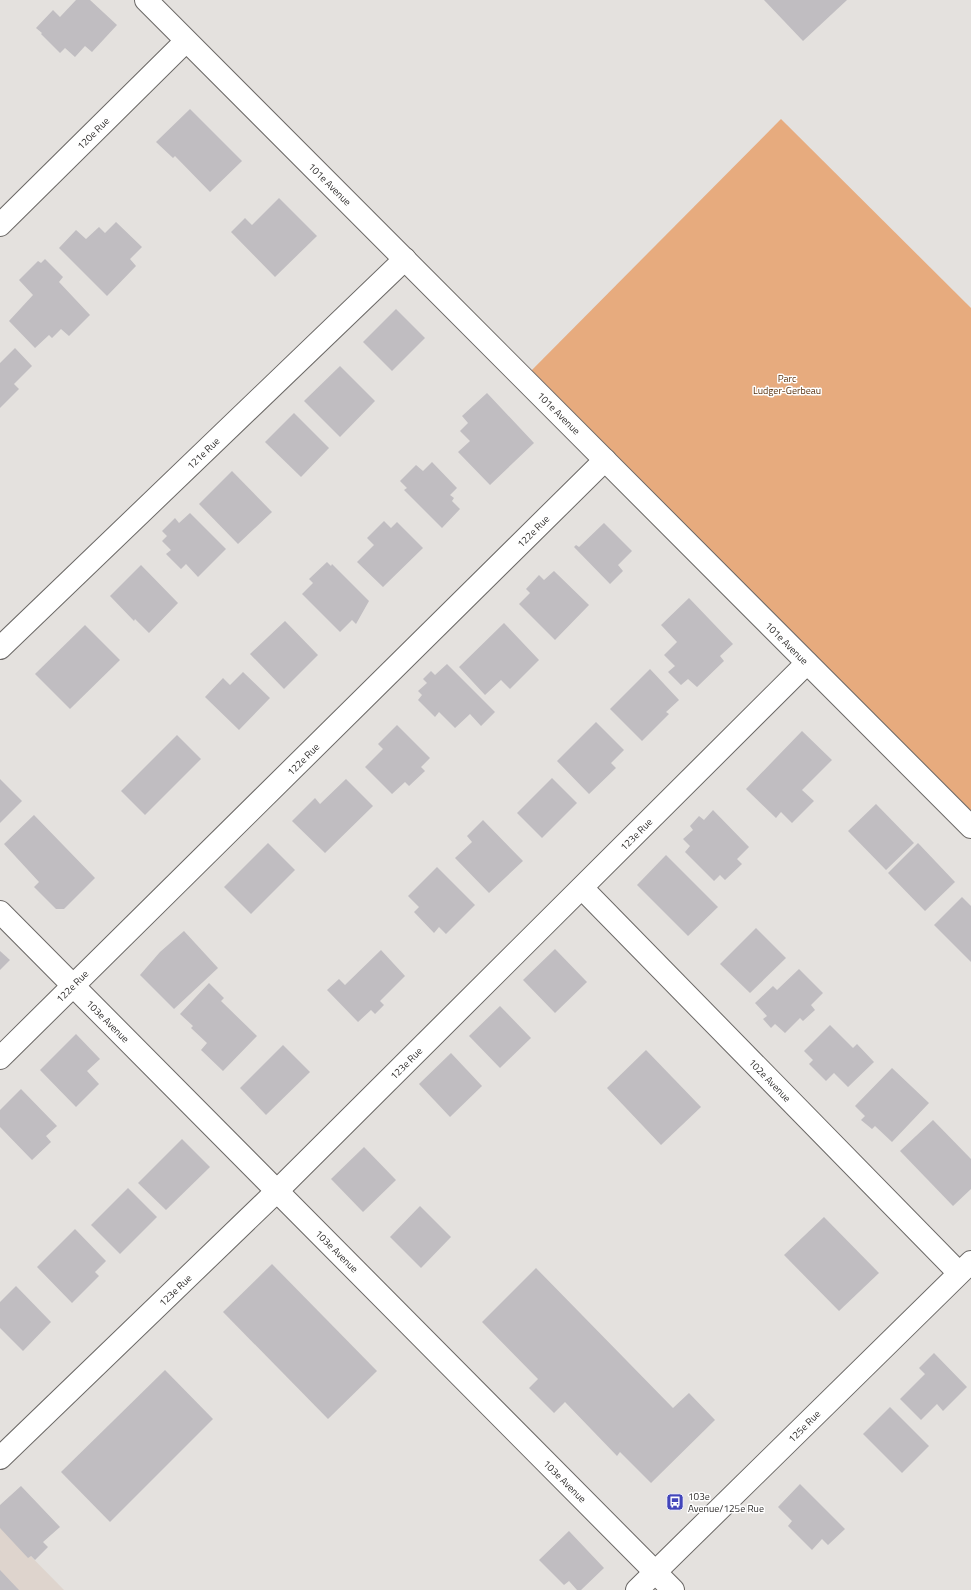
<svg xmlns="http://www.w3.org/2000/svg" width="971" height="1590" font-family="'Titillium Web',sans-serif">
	<rect width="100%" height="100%" fill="#e4e1de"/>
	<path fill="#ded4cd" d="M 0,1525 L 64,1590 L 0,1590 Z"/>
	<path fill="#e7ab7e" d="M 781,119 L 971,308 L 971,827 L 524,378 Z"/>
	<g fill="#c0bdc1">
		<path d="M 76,0 L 90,0 L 117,25 L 92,52 L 85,46 L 75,57 L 65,48 L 60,53 L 41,34 L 42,33 L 36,28 L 53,10 L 60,17 Z"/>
		<path d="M 764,0 L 847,0 L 803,41 Z"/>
		<path d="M 190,109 L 242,161 L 210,192 L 175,156 L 173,158 L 156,142 Z"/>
		<path d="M 279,198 L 317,236 L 275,277 L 231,232 L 245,218 L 252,225 Z"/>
		<path d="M 116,222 L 142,247 L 130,259 L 136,266 L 107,296 L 59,248 L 76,230 L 86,239 L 99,227 L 105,233 Z"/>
		<path d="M 45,259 L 63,277 L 59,282 L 90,315 L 69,336 L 61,329 L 52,338 L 49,335 L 35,348 L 9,321 L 33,295 L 19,280 L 38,261 L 41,263 Z"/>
		<path d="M 396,309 L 425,338 L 392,371 L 363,342 Z"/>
		<path d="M 15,348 L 32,366 L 14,384 L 19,389 L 0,408 L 0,363 Z"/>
		<path d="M 340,366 L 375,401 L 340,437 L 304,401 Z"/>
		<path d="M 487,393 L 534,443 L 490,485 L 458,452 L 470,441 L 460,431 L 468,423 L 462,416 Z"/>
		<path d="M 294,413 L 329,448 L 301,477 L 265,442 Z"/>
		<path d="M 432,462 L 457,488 L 450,495 L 454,498 L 452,501 L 460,509 L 442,528 L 404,490 L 407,488 L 400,481 L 416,465 L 423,471 Z"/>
		<path d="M 232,471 L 272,512 L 238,544 L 199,504 Z"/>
		<path d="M 190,513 L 226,549 L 198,577 L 186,564 L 181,569 L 166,554 L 171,550 L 162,541 L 167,536 L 162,531 L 175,518 L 179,523 Z"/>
		<path d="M 384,521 L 391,528 L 397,522 L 423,548 L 383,587 L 357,562 L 374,545 L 367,538 Z"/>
		<path d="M 604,523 L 632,551 L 618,565 L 623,571 L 610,584 L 574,547 L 576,545 L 579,547 Z"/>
		<path d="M 327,562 L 331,566 L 332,564 L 369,601 L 356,624 L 352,620 L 340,632 L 302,594 L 313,583 L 309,579 Z"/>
		<path d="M 141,565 L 178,603 L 149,633 L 135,619 L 134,621 L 110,596 Z"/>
		<path d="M 554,571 L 589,605 L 555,640 L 519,604 L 530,593 L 526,589 L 539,575 L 544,580 Z"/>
		<path d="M 689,598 L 733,644 L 720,656 L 724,661 L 697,687 L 688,679 L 681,685 L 668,672 L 675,666 L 664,655 L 677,642 L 661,625 Z"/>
		<path d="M 285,621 L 318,655 L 284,689 L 250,654 Z"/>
		<path d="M 504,623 L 539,660 L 510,689 L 501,680 L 485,695 L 459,667 Z"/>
		<path d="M 85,625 L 120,660 L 70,709 L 35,674 Z"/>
		<path d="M 447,664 L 495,712 L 481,726 L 470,714 L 455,728 L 439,712 L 435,717 L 418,700 L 422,695 L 418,691 L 427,683 L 423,679 L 431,671 L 435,675 Z"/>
		<path d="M 650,669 L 679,700 L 666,712 L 669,714 L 642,741 L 610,709 Z"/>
		<path d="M 243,672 L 270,698 L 239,730 L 205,697 L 223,678 L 230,685 Z"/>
		<path d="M 596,722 L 624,750 L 611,763 L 616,768 L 589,794 L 557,761 Z"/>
		<path d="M 397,725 L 430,758 L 421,767 L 425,771 L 409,786 L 405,782 L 392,794 L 365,767 L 383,749 L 378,744 Z"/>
		<path d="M 802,731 L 832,760 L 802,790 L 814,801 L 792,823 L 781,812 L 776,818 L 746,789 Z"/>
		<path d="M 177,735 L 201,759 L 145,815 L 121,791 Z"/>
		<path d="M 552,778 L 577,803 L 542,838 L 517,813 Z"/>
		<path d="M 0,779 L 22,801 L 0,823 Z"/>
		<path d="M 346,779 L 373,806 L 325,853 L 292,821 L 315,798 L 320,804 Z"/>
		<path d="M 876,804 L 914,843 L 886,870 L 848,831 Z"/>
		<path d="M 713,810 L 749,847 L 737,859 L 742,864 L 725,880 L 720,875 L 714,881 L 685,852 L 690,846 L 683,839 L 693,830 L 690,826 L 699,816 L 704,820 Z"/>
		<path d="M 34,815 L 95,878 L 64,909 L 56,909 L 34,887 L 39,882 L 4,844 Z"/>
		<path d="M 483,820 L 523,861 L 489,893 L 455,858 L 472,842 L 467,836 Z"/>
		<path d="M 268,843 L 295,870 L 251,914 L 224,887 Z"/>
		<path d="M 918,843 L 955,882 L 925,911 L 888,873 Z"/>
		<path d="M 666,855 L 718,907 L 688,936 L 637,885 Z"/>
		<path d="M 437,867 L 475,905 L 446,934 L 439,927 L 434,933 L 414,912 L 419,907 L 408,896 Z"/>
		<path d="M 962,897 L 971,906 L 971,962 L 934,925 Z"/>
		<path d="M 756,928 L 786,958 L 750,993 L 720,964 Z"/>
		<path d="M 184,931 L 218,968 L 174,1009 L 140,975 L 160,952 Z"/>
		<path d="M 555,949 L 587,982 L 555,1013 L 523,980 Z"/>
		<path d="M 381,950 L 405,976 L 380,1001 L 384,1005 L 375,1014 L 371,1010 L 358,1022 L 327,990 L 339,979 L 345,985 Z"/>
		<path d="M 0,951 L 10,960 L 0,970 Z"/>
		<path d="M 799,969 L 823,993 L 811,1005 L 815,1010 L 803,1021 L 800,1018 L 785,1033 L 775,1024 L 771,1028 L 763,1019 L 767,1016 L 755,1003 L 773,986 L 777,990 Z"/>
		<path d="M 209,983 L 224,998 L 221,1001 L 257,1036 L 223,1071 L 201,1050 L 207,1043 L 191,1028 L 193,1026 L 180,1014 Z"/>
		<path d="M 500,1006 L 531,1038 L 500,1068 L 469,1036 Z"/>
		<path d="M 830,1025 L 853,1048 L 857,1044 L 874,1062 L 848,1087 L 834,1073 L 826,1081 L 809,1064 L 813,1060 L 804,1051 Z"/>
		<path d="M 76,1034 L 100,1059 L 87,1071 L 99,1084 L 76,1107 L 40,1070 Z"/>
		<path d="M 283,1045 L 310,1072 L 266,1115 L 240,1088 Z"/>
		<path d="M 646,1050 L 701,1107 L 661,1145 L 607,1088 Z"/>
		<path d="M 451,1053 L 482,1086 L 450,1117 L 419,1084 Z"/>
		<path d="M 892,1068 L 929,1103 L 892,1142 L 875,1126 L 872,1129 L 861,1120 L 865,1116 L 855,1106 Z"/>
		<path d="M 21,1089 L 57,1126 L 46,1136 L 51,1142 L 32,1160 L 0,1127 L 0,1110 Z"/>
		<path d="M 933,1120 L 971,1159 L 971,1189 L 953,1206 L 900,1151 Z"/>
		<path d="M 182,1139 L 210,1167 L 166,1210 L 138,1183 Z"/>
		<path d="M 364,1147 L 396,1180 L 363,1212 L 331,1179 Z"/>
		<path d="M 128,1188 L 157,1217 L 120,1254 L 91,1225 Z"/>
		<path d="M 420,1206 L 451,1237 L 421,1268 L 390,1237 Z"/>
		<path d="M 824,1217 L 879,1273 L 839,1311 L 784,1255 Z"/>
		<path d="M 75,1229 L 106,1261 L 95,1272 L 99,1276 L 72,1303 L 37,1267 Z"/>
		<path d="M 272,1264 L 377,1371 L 328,1419 L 223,1312 Z"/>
		<path d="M 536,1268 L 673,1408 L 689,1393 L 715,1420 L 651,1483 L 620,1452 L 617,1456 L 565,1402 L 554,1413 L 529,1388 L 538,1379 L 482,1322 Z"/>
		<path d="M 16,1286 L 51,1322 L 23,1351 L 0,1328 L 0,1302 Z"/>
		<path d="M 934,1353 L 967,1387 L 943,1411 L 937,1404 L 921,1420 L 900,1399 L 925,1374 L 919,1368 Z"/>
		<path d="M 165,1370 L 213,1419 L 110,1522 L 61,1472 Z"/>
		<path d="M 890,1407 L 929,1446 L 902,1473 L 863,1434 Z"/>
		<path d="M 800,1484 L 845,1529 L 828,1545 L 822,1539 L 812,1550 L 788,1526 L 792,1521 L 778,1507 Z"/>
		<path d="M 21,1486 L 60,1527 L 43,1542 L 48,1547 L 35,1560 L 31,1556 L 28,1558 L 0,1528 L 0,1505 Z"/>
		<path d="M 569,1531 L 604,1568 L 581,1590 L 577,1590 L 569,1581 L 564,1585 L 539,1560 Z"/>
		<path d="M 0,1570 L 19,1590 L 0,1590 Z"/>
	</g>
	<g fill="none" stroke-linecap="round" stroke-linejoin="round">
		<defs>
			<g id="minor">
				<path d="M 146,0 L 971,827"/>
				<path d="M 0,225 L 186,41"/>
				<path d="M 0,648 L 405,259"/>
				<path d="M 582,888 L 959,1273"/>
				<path d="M 0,912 L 673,1590"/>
				<path d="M 0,1058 L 605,460"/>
				<path d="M 0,1458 L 277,1191 L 807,663"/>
			</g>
			<path id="major" d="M 637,1590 L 971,1262"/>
		</defs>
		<use href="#minor" stroke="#6b6866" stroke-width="24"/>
		<use href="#major" stroke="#6b6866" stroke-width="24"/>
		<use href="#minor" stroke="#fff" stroke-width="22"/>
		<use href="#major" stroke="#fff" stroke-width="22"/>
	</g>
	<defs>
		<symbol id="bus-square" viewBox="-11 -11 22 22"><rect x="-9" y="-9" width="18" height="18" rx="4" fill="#4245ba" stroke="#fff"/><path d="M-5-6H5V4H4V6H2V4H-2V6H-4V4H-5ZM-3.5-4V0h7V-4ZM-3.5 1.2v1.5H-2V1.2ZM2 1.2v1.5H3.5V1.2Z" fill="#fff"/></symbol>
	</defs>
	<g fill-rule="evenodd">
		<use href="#bus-square" x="665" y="1492" width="20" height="20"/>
	</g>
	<g text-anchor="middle" stroke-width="3" stroke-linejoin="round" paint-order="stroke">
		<g font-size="10" fill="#32302f" stroke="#fff">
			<text transform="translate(93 133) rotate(-45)" y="4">120e Rue</text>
			<text transform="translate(330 184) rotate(45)" y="4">101e Avenue</text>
			<text transform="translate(559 413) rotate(45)" y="4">101e Avenue</text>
			<text transform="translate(203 453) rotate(-44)" y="4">121e Rue</text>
			<text transform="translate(533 531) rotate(-45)" y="4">122e Rue</text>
			<text transform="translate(787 643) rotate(45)" y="4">101e Avenue</text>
			<text transform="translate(303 759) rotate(-45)" y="4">122e Rue</text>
			<text transform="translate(636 834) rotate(-45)" y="4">123e Rue</text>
			<text transform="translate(72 986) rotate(-45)" y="4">122e Rue</text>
			<text transform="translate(108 1021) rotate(45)" y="4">103e Avenue</text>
			<text transform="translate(406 1063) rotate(-45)" y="4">123e Rue</text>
			<text transform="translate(770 1080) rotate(46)" y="4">102e Avenue</text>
			<text transform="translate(337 1251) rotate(45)" y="4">103e Avenue</text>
			<text transform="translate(175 1290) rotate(-44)" y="4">123e Rue</text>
			<text transform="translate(804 1426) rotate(-45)" y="4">125e Rue</text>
			<text transform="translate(565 1481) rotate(45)" y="4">103e Avenue</text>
		</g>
		<g font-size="10" fill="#58300c" stroke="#fff">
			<text x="787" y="382">Parc<tspan x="787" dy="12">Ludger-Gerbeau</tspan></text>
		</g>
		<g font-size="10" fill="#32302f" stroke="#fff" text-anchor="start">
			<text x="688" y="1500">103e<tspan x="688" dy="12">Avenue/125e Rue</tspan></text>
		</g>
	</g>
</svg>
